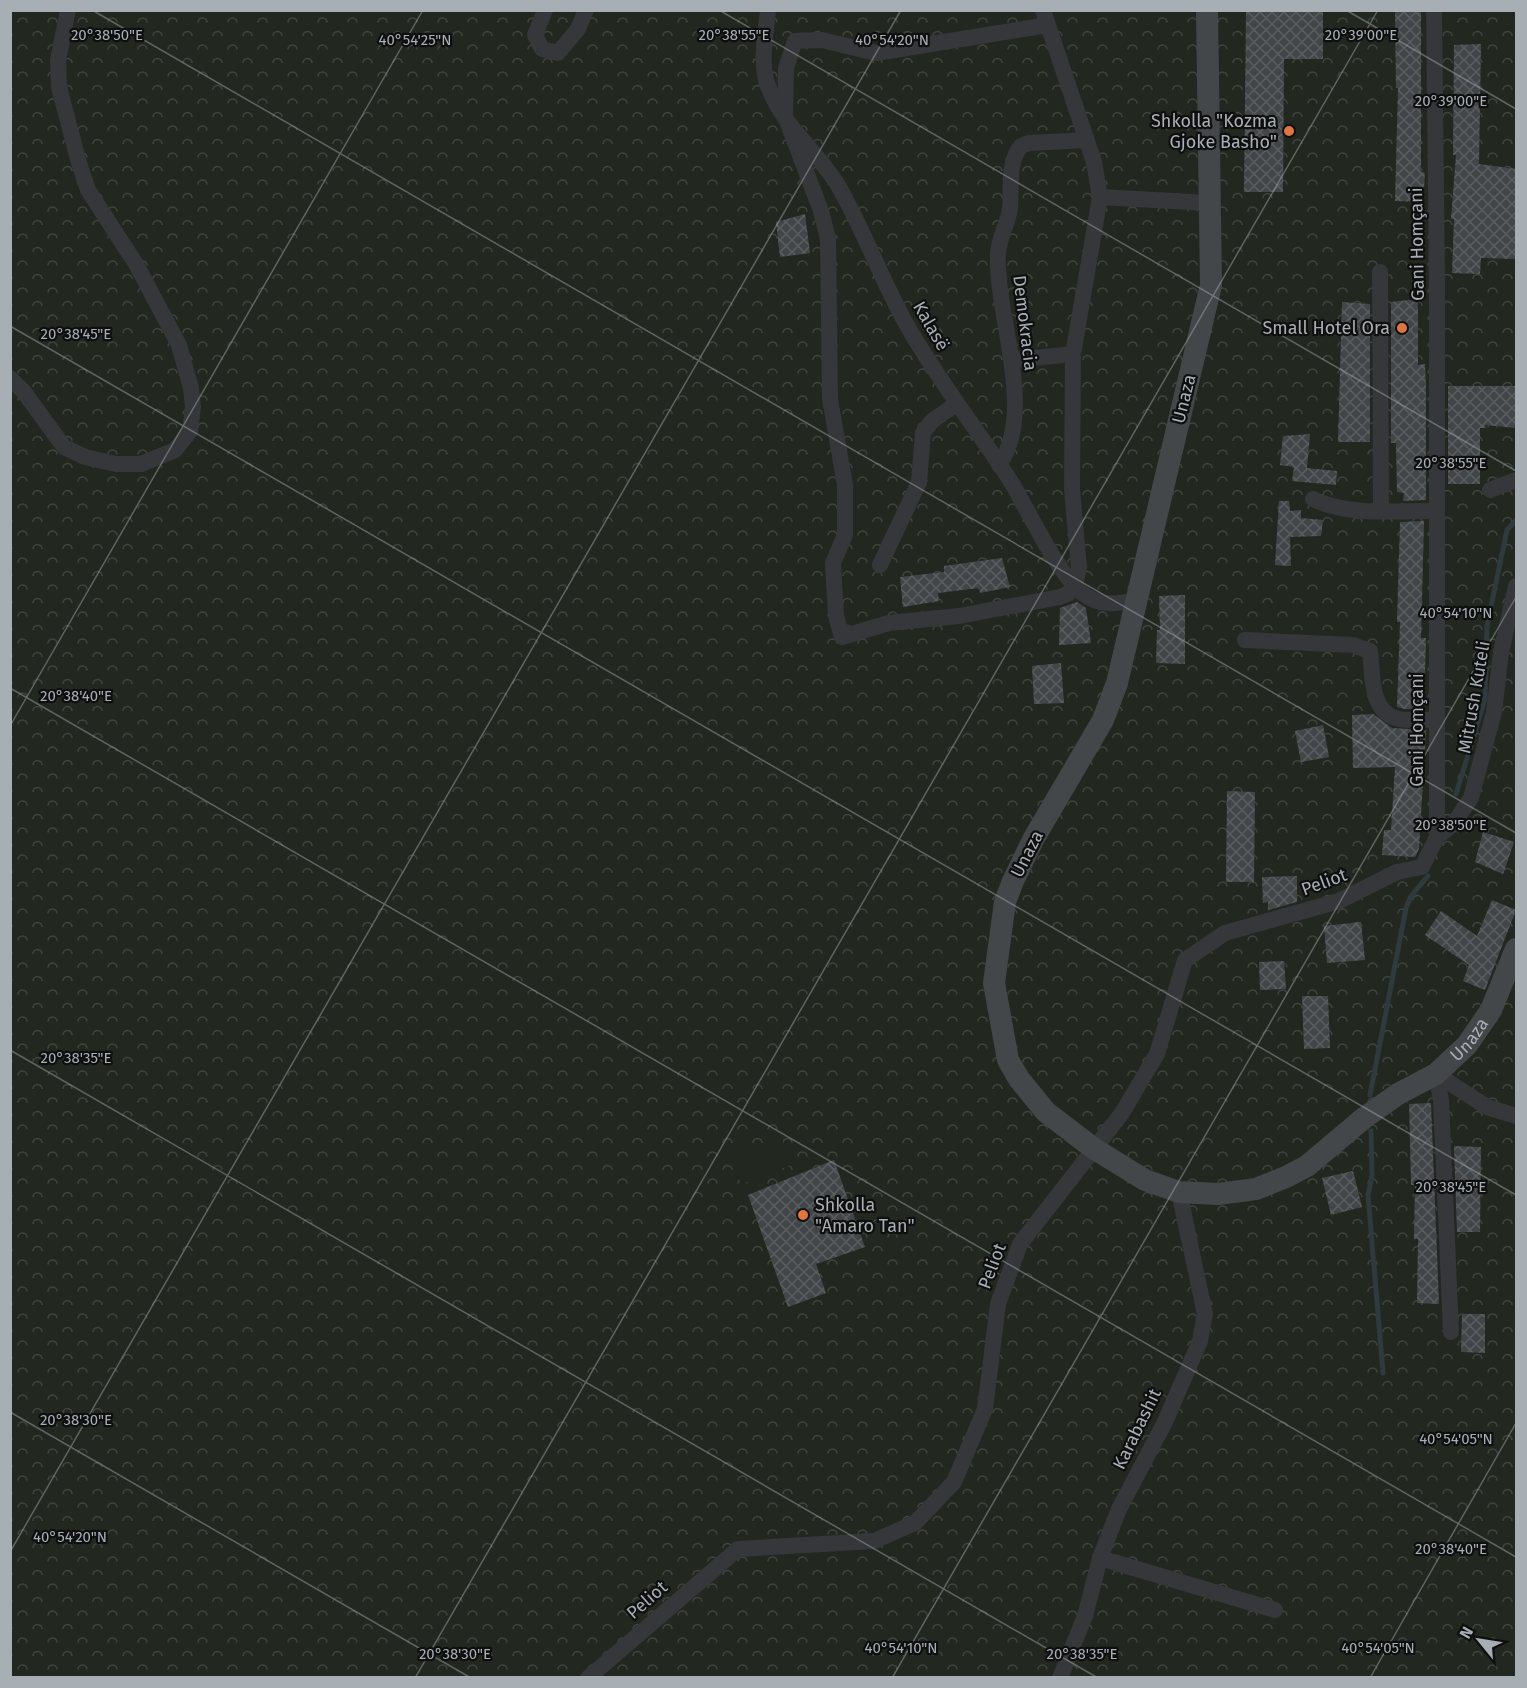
<svg xmlns="http://www.w3.org/2000/svg" width="1527" height="1688" font-family="'Fira Sans',sans-serif">
	<defs>
		<pattern id="park-crowns" width="20" height="18" patternUnits="userSpaceOnUse" patternTransform="scale(1.5)"><rect width="20" height="18" fill="#222820"/><path d="M2 6a3 3 0 1 1 6 0M12 15a3 3 0 1 1 6 0" fill="none" stroke="#3f453e"/></pattern>
		<pattern id="building-cross-hatch" width="8" height="8" patternUnits="userSpaceOnUse" patternTransform="scale(1.5)"><rect width="8" height="8" fill="#434648"/><path d="M0 0l8 8M0 8l8-8" fill="none" stroke="#5b5e60"/></pattern>
	</defs>
	<rect width="100%" height="100%" fill="#141415"/>
	<rect fill="url(#park-crowns)" x="11" y="11" width="1505" height="1666"/>
	<path fill="#222820" d="M 781,1137 L 791,1165 L 741,1184 L 730,1155 Z"/>
	<g fill="none" stroke-linecap="round" stroke-linejoin="round">
		<g stroke="#2e3a3d" stroke-width="5">
			<path d="M 1456,794 L 1485,699 L 1487,626 L 1507,530 L 1516,520"/>
			<path d="M 1370,1095 L 1406,908 L 1411,896 L 1428,876"/>
			<path d="M 1371,1131 L 1372,1176 L 1368,1195 L 1383,1373"/>
		</g>
	</g>
	<g fill="url(#building-cross-hatch)">
		<path d="M 1395,10 L 1421,10 L 1421,172 L 1425,173 L 1423,202 L 1395,201 L 1398,88 L 1396,88 Z"/>
		<path d="M 1246,12 L 1323,12 L 1323,59 L 1284,59 L 1283,192 L 1244,192 Z"/>
		<path d="M 1481,44 L 1479,164 L 1516,169 L 1516,259 L 1481,258 L 1480,274 L 1452,273 L 1454,219 L 1451,219 L 1456,155 L 1453,155 L 1454,45 Z"/>
		<path d="M 805,214 L 810,253 L 780,257 L 776,222 Z"/>
		<path d="M 1418,299 L 1418,365 L 1425,364 L 1426,387 L 1426,500 L 1403,501 L 1404,493 L 1397,492 L 1396,443 L 1391,443 L 1391,302 Z"/>
		<path d="M 1342,302 L 1370,304 L 1370,442 L 1338,442 Z"/>
		<path d="M 1448,386 L 1516,386 L 1516,428 L 1485,425 L 1486,428 L 1480,428 L 1480,484 L 1448,484 Z"/>
		<path d="M 1310,434 L 1307,468 L 1337,471 L 1336,485 L 1292,481 L 1294,467 L 1280,465 L 1283,436 Z"/>
		<path d="M 1279,501 L 1289,501 L 1290,511 L 1301,510 L 1301,518 L 1323,520 L 1321,536 L 1290,537 L 1291,566 L 1275,565 Z"/>
		<path d="M 1424,521 L 1421,638 L 1426,638 L 1424,709 L 1405,709 L 1397,707 L 1400,622 L 1397,622 L 1400,522 Z"/>
		<path d="M 1002,558 L 1010,587 L 980,593 L 979,588 L 938,593 L 939,601 L 903,607 L 900,577 L 944,572 L 944,566 Z"/>
		<path d="M 1185,595 L 1185,664 L 1156,663 L 1157,630 L 1160,630 L 1159,596 Z"/>
		<path d="M 1077,602 L 1086,608 L 1091,643 L 1059,645 L 1060,608 Z"/>
		<path d="M 1061,663 L 1064,703 L 1034,704 L 1032,666 Z"/>
		<path d="M 1373,714 L 1392,728 L 1426,730 L 1419,849 L 1415,857 L 1382,855 L 1384,830 L 1391,830 L 1395,767 L 1353,768 L 1352,715 Z"/>
		<path d="M 1323,725 L 1329,757 L 1301,762 L 1295,731 Z"/>
		<path d="M 1227,791 L 1255,792 L 1254,882 L 1226,882 Z"/>
		<path d="M 1483,832 L 1514,842 L 1503,874 L 1475,862 Z"/>
		<path d="M 1297,876 L 1297,902 L 1268,910 L 1268,902 L 1263,903 L 1262,877 Z"/>
		<path d="M 1492,900 L 1516,910 L 1485,990 L 1463,981 L 1469,965 L 1425,935 L 1441,911 L 1477,936 Z"/>
		<path d="M 1361,922 L 1365,960 L 1327,963 L 1324,926 Z"/>
		<path d="M 1284,961 L 1286,989 L 1260,990 L 1259,962 Z"/>
		<path d="M 1302,996 L 1328,996 L 1330,1048 L 1304,1049 Z"/>
		<path d="M 1431,1103 L 1439,1304 L 1417,1303 L 1418,1239 L 1414,1239 L 1415,1185 L 1411,1185 L 1409,1104 Z"/>
		<path d="M 1454,1146 L 1481,1147 L 1480,1232 L 1457,1232 Z"/>
		<path d="M 834,1160 L 865,1247 L 816,1264 L 826,1293 L 788,1307 L 748,1195 Z"/>
		<path d="M 1353,1171 L 1362,1207 L 1331,1215 L 1322,1178 Z"/>
		<path d="M 1462,1314 L 1485,1314 L 1485,1353 L 1461,1352 Z"/>
	</g>
	<g fill="none" stroke-linecap="round" stroke-linejoin="round">
		<g stroke="#35373a" stroke-width="16">
			<path d="M 545,10 L 535,35 L 542,49 L 558,53 L 578,29 L 586,10"/>
			<path d="M 768,10 C 766,33 760,61 767,83 C 780,124 818,151 839,187 C 864,231 881,278 905,322 C 937,379 978,430 1013,485 C 1031,516 1056,570 1081,592 C 1098,607 1117,604 1137,600"/>
			<path d="M 1043,10 L 1094,162 L 1100,197 L 1073,354 L 1072,489 L 1079,568 L 1075,585 L 1068,594 L 1060,597 L 959,616 L 889,623 L 842,637 L 836,616 L 833,563 L 845,535 L 845,485 L 830,399 L 828,239 L 821,211 L 785,116 L 786,68 L 795,41 L 822,40 L 876,53 L 1048,25"/>
			<path d="M 1434,10 L 1437,281 L 1437,837"/>
			<path d="M 1100,197 L 1210,203"/>
			<path d="M 1380,272 L 1381,510"/>
			<path d="M 1013,360 L 1073,354"/>
			<path d="M 10,378 L 24,392 L 64,447 L 85,457 L 116,464 L 141,464 L 175,450 L 190,431 L 193,407 L 191,388 L 179,345 L 136,264 L 88,190 L 79,163 L 59,87 L 58,60 L 68,10"/>
			<path d="M 999,465 C 1037,410 995,316 998,253 C 999,237 1008,224 1010,208 C 1012,187 1007,163 1021,146 L 1029,143 L 1087,140"/>
			<path d="M 1490,490 L 1516,480"/>
			<path d="M 1313,499 C 1350,517 1397,510 1437,511"/>
			<path d="M 880,565 L 919,482 L 923,433 L 932,421 L 956,404"/>
			<path d="M 1245,640 L 1353,645 L 1370,651 C 1373,673 1369,709 1395,718 C 1406,722 1424,719 1437,720"/>
			<path d="M 1436,1074 L 1441,1100 L 1451,1332"/>
			<path d="M 1436,1074 L 1487,1107 L 1516,1116"/>
			<path d="M 1100,1558 L 1275,1610"/>
			<path d="M 588,1678 L 738,1549 L 874,1541 L 915,1523 L 954,1482 L 985,1409 L 998,1304 L 1020,1244 L 1122,1113 L 1157,1054 L 1185,960 L 1225,933 L 1339,901 L 1397,872 L 1422,867 L 1437,837 L 1454,823 L 1471,798 L 1494,712 L 1501,652 L 1516,586"/>
			<path d="M 1060,1678 L 1085,1616 L 1100,1558 L 1119,1509 L 1165,1422 L 1200,1341 L 1205,1314 L 1179,1192"/>
		</g>
		<path stroke="#43474a" stroke-width="22" id="s1" d="M 1207,10 L 1211,285 L 1117,683 L 1103,720 L 1034,838 L 1013,881 L 1005,902 L 994,983 L 1008,1060 L 1019,1079 L 1046,1112 L 1093,1148 L 1145,1180 L 1179,1192 L 1218,1194 L 1256,1189 L 1286,1177 L 1307,1166 L 1364,1118 L 1398,1094 L 1436,1074 L 1467,1045 L 1491,1010 L 1516,949"/>
	</g>
	<path fill="none" stroke="#a7afb4" stroke-width="1.5" stroke-opacity="0.45" d="M 92,10 L 1516,833M 719,10 L 1516,471M 1346,10 L 1516,109M 10,326 L 1516,1195M 10,688 L 1516,1557M 10,726 L 423,10M 10,1050 L 1098,1678M 10,1412 L 471,1678M 10,1552 L 901,10M 415,1678 L 1378,10M 892,1678 L 1516,597M 1370,1678 L 1516,1423"/>
	<g fill="#df7642" stroke="#0f0f10" stroke-width="2">
		<circle cx="1289" cy="131" r="6"/>
		<circle cx="1402" cy="328" r="6"/>
		<circle cx="803" cy="1215" r="6"/>
	</g>
	<g text-anchor="middle" stroke-width="4.5" stroke-linejoin="round" paint-order="stroke">
		<g font-size="18" fill="#a7afb4" stroke="#0f0f10" text-anchor="end">
			<text x="1277" y="127">Shkolla "Kozma<tspan x="1277" dy="21">Gjoke Basho"</tspan></text>
			<text x="1390" y="334">Small Hotel Ora</text>
			<text x="815" y="1211" text-anchor="start">Shkolla<tspan x="815" dy="21">"Amaro Tan"</tspan></text>
		</g>
		<g font-size="18" fill="#a7afb4" stroke="#0f0f10">
			<text transform="translate(1417 244) rotate(-91)" y="6">Gani Homçani</text>
			<text transform="translate(1025 323) rotate(83)" y="6">Demokracia</text>
			<text transform="translate(931 326) rotate(60)" y="6">Kalasë</text>
			<text transform="translate(1184 399) rotate(-76)" y="6">Unaza</text>
			<text transform="translate(1474 697) rotate(-80)" y="6">Mitrush Kuteli</text>
			<text transform="translate(1417 730) rotate(-90)" y="6">Gani Homçani</text>
			<text transform="translate(1027 854) rotate(-63)" y="6">Unaza</text>
			<text transform="translate(1324 882) rotate(-20)" y="6">Peliot</text>
			<text dy="6" stroke="none"><textPath href="#s1" startOffset="1652">Unaza</textPath></text>
			<text transform="translate(992 1266) rotate(-69)" y="6">Peliot</text>
			<text transform="translate(1137 1429) rotate(-64)" y="6">Karabashit</text>
			<text transform="translate(647 1600) rotate(-41)" y="6">Peliot</text>
		</g>
	</g>
	<g font-size="15" text-anchor="middle" fill="#a7afb4" stroke="#0f0f10" stroke-width="4.5" stroke-linejoin="round" paint-order="stroke">
		<text x="107" y="40">20°38'50"E</text>
		<text x="734" y="40">20°38'55"E</text>
		<text x="1361" y="40">20°39'00"E</text>
		<text x="415" y="45">40°54'25"N</text>
		<text x="892" y="45">40°54'20"N</text>
		<text x="1451" y="106">20°39'00"E</text>
		<text x="76" y="339">20°38'45"E</text>
		<text x="1451" y="468">20°38'55"E</text>
		<text x="1456" y="618">40°54'10"N</text>
		<text x="76" y="701">20°38'40"E</text>
		<text x="1451" y="830">20°38'50"E</text>
		<text x="76" y="1063">20°38'35"E</text>
		<text x="1451" y="1192">20°38'45"E</text>
		<text x="76" y="1425">20°38'30"E</text>
		<text x="1456" y="1444">40°54'05"N</text>
		<text x="70" y="1542">40°54'20"N</text>
		<text x="1451" y="1554">20°38'40"E</text>
		<text x="901" y="1653">40°54'10"N</text>
		<text x="1378" y="1653">40°54'05"N</text>
		<text x="455" y="1659">20°38'30"E</text>
		<text x="1082" y="1659">20°38'35"E</text>
	</g>
	<rect width="1527" height="1688" fill="none" stroke="#a7afb4" stroke-width="24"/>
	<g transform="translate(1479 1640) rotate(300)" stroke="#0f0f10" stroke-width="4.5" paint-order="stroke">
	<path d="M0-4.5L10 22L0 15L-10 22Z" fill="#a7afb4"/>
	<text y="-9" font-size="16" font-weight="bold" text-anchor="middle" fill="#a7afb4">N</text>
	</g>
</svg>
